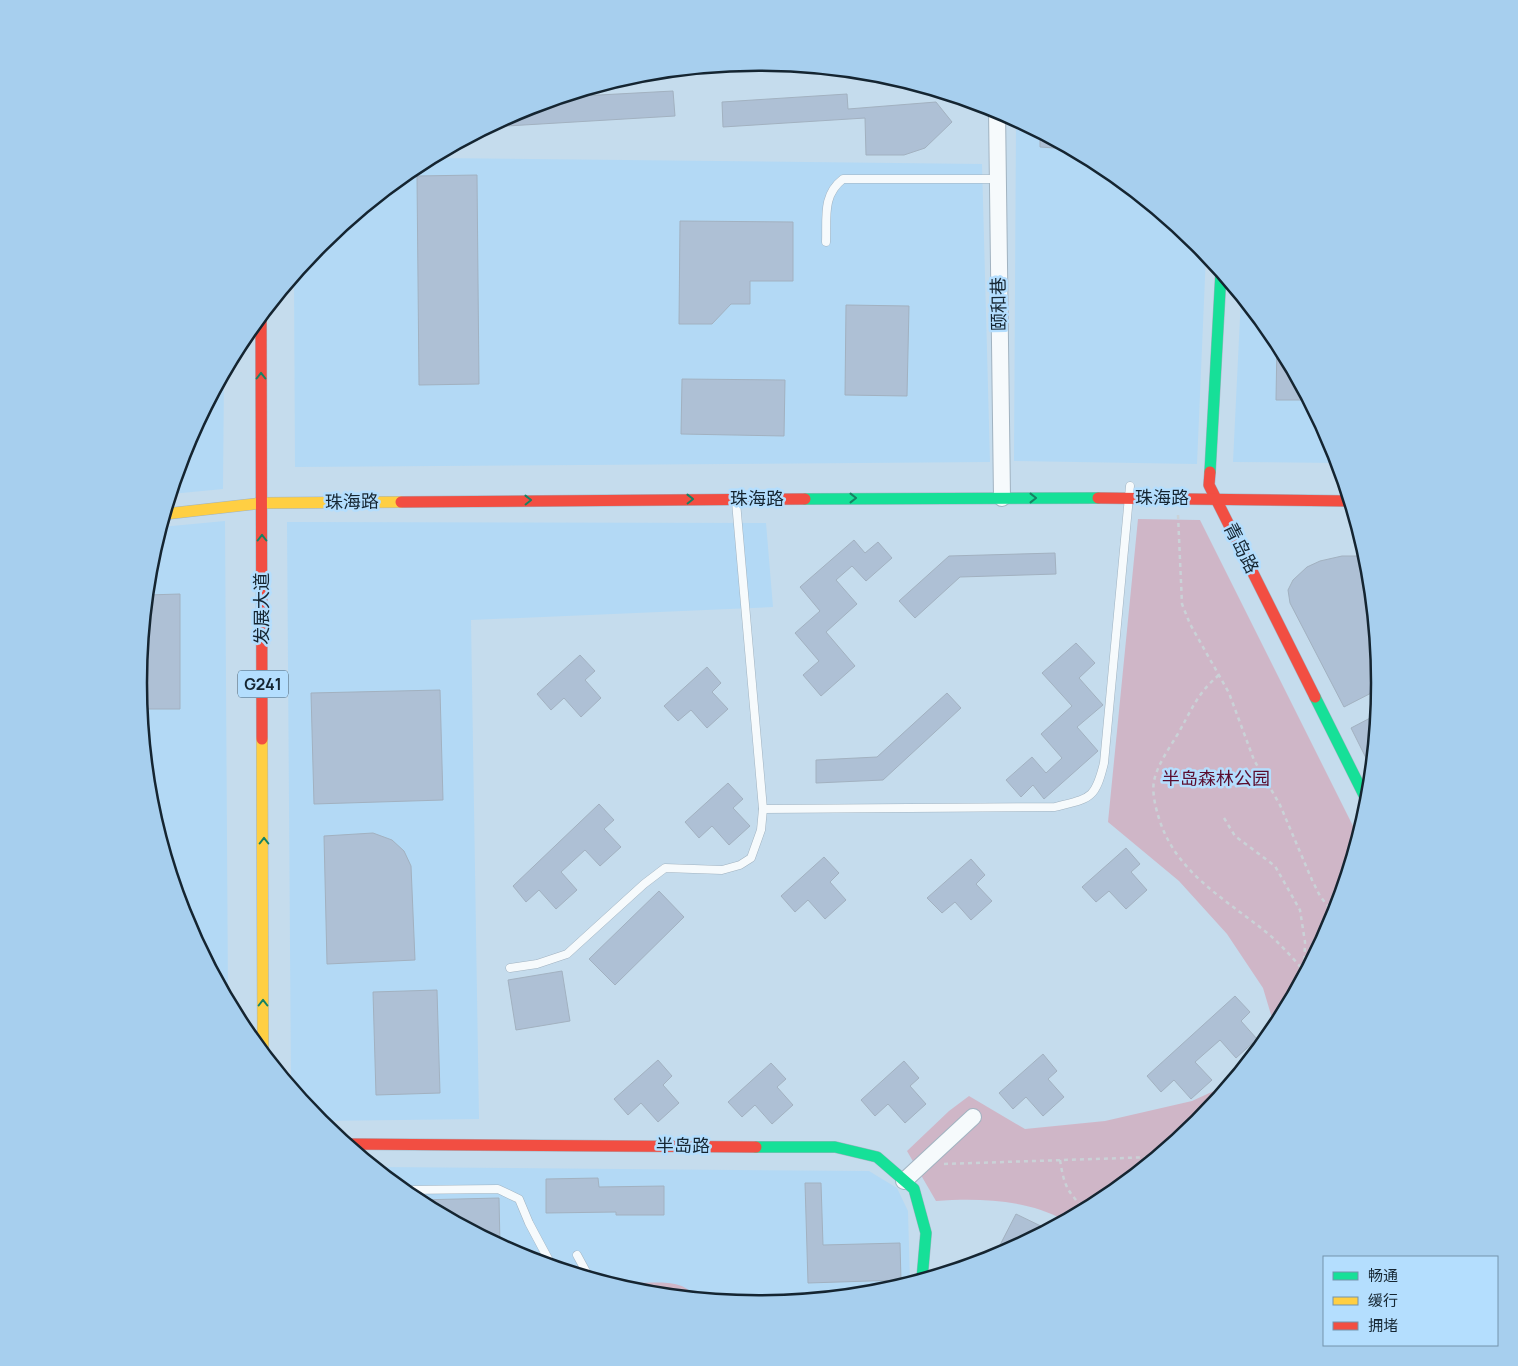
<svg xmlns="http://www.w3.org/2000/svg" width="1518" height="1366" font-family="Manrope,'Noto Sans SC',sans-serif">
	<rect width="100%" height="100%" fill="#c5dced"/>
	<g fill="#b3d9f5">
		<path d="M 1016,120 L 1104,167 L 1198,244 L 1206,254 L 1197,464 L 1014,461 Z"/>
		<path d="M 432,158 L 982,164 L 990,462 L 295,467 L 294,277 L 320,244 L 415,167 Z"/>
		<path d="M 1241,297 L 1275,339 L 1332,446 L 1338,463 L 1233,462 Z"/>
		<path d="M 224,374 L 223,489 L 171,494 L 186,445 Z"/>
		<path d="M 225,521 L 228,999 L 186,920 L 150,804 L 139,683 L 150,562 L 161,527 Z"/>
		<path d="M 287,522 L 766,523 L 773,607 L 471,620 L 479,1119 L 320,1121 L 291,1086 Z"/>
		<path d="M 375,1167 L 869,1171 L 897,1188 L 908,1211 L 910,1283 L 880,1292 L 759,1303 L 638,1292 L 521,1256 L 414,1199 Z"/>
	</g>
	<g fill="#cfb6c7">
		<path d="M 1138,519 L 1200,520 L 1358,836 L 1332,921 L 1275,1028 L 1263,988 L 1227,934 L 1179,881 L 1108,822 Z"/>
		<path d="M 1229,1084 L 1198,1122 L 1103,1199 L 1064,1220 C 1026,1199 977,1198 936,1201 L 907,1151 L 949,1111 L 969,1096 L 1025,1129 L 1105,1121 L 1192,1101 Z"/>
		<path d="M 638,1283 C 655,1283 685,1279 694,1297 L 638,1292 L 625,1288 Z"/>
	</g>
	<g fill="#aec0d5" stroke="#a2b1c0">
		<path d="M 673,91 L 675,116 L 490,127 L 522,110 L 562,97 Z"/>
		<path d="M 847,94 L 848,109 L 936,102 L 952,122 L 925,148 L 904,155 L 866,155 L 865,118 L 723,127 L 722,102 Z"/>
		<path d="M 1040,133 L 1048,137 L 1069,149 L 1040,147 Z"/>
		<path d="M 477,175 L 479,384 L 419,385 L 417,176 Z"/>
		<path d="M 680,221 L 793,222 L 793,281 L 750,281 L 750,304 L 731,304 L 712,324 L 679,324 Z"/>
		<path d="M 846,305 L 909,306 L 907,396 L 845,395 Z"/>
		<path d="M 1277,342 L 1292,370 L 1308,400 L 1276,400 Z"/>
		<path d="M 682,379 L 785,380 L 784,436 L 681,434 Z"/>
		<path d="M 854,540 L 865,553 L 878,542 L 892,558 L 866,581 L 852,566 L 836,580 L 857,604 L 826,632 L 855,666 L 821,696 L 803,675 L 819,661 L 795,633 L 820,611 L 800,587 Z"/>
		<path d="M 1055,553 L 1056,574 L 960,577 L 915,618 L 899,601 L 949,556 Z"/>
		<path d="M 1342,556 L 1366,556 L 1368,562 L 1380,683 L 1379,689 L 1344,707 L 1290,603 L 1288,590 L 1293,580 L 1307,567 L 1320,561 Z"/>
		<path d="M 180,594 L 180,709 L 141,709 L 138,683 L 147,595 Z"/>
		<path d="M 1076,643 L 1095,663 L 1079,678 L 1103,705 L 1077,727 L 1098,751 L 1044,799 L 1033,785 L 1021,797 L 1006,780 L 1032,757 L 1046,773 L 1062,758 L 1041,734 L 1072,706 L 1042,673 Z"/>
		<path d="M 580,655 L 595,671 L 585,680 L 601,698 L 581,717 L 564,698 L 551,710 L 537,694 Z"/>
		<path d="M 707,667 L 721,683 L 712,692 L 728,709 L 707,728 L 691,710 L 678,721 L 664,706 Z"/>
		<path d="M 440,690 L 443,800 L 314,804 L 311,693 Z"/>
		<path d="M 947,693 L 961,708 L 883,780 L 816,783 L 816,760 L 877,757 Z"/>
		<path d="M 1376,715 L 1371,768 L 1351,728 Z"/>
		<path d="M 728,783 L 743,799 L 733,808 L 750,826 L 729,845 L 712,826 L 699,838 L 685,822 Z"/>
		<path d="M 599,804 L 614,820 L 604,829 L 621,847 L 600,866 L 585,850 L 561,872 L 577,890 L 556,909 L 539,890 L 526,902 L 513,886 Z"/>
		<path d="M 373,833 L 392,840 L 404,851 L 411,866 L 415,960 L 327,964 L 324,836 Z"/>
		<path d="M 1126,848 L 1140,864 L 1131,872 L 1147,890 L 1126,909 L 1109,891 L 1096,902 L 1082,887 Z"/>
		<path d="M 824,857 L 839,873 L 830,882 L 846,900 L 825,919 L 808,900 L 795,912 L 781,896 Z"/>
		<path d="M 971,859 L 985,875 L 976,884 L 992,901 L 971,920 L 955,902 L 942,913 L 927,898 Z"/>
		<path d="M 659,891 L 684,917 L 615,985 L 589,959 Z"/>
		<path d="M 562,971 L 570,1021 L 516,1030 L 508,980 Z"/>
		<path d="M 437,990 L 440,1093 L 376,1095 L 373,992 Z"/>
		<path d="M 1235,996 L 1250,1012 L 1241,1021 L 1257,1039 L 1236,1058 L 1220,1040 L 1195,1062 L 1212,1080 L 1191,1099 L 1174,1080 L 1161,1092 L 1147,1076 Z"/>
		<path d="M 1043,1054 L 1057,1071 L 1048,1079 L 1064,1097 L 1043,1116 L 1026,1097 L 1013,1109 L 999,1093 Z"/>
		<path d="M 658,1060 L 672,1076 L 663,1085 L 679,1103 L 658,1122 L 641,1103 L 628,1115 L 614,1099 Z"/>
		<path d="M 904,1061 L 919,1078 L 910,1086 L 926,1104 L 905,1123 L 888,1104 L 875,1116 L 861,1100 Z"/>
		<path d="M 771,1063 L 786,1079 L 777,1087 L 793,1105 L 772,1124 L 755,1105 L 742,1117 L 728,1102 Z"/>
		<path d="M 598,1178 L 599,1187 L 664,1186 L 664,1215 L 616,1215 L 616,1212 L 546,1213 L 546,1179 Z"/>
		<path d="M 805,1183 L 821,1183 L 823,1245 L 900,1243 L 901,1280 L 808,1283 Z"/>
		<path d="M 499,1198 L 500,1245 L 417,1200 Z"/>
		<path d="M 1016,1214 L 1047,1229 L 1009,1249 L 1000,1245 Z"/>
	</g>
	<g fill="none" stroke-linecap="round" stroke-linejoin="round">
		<defs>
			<g id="lane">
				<path d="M 826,242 C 827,218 822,195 843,179 L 997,179"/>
				<path d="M 763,809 L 1055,807 C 1090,798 1095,800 1104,763 L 1130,486"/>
				<path d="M 510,968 L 537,964 L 567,954 L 644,884 L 665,868 L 722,870 L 740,865 L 751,858 L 761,830 L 763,809 L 736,502"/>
				<path d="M 403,1190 L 498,1189 L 519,1199 L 529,1223 L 552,1266"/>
				<path d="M 577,1255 L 589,1277"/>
				<path d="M 742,1302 L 792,1300"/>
			</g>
			<g id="street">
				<path d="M 997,110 L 1002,498"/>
				<path d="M 904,1181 L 973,1117"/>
			</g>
			<g id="fast">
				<path d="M 1210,472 L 1221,272"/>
				<path d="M 805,499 L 1098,498"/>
				<path d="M 1315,697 L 1368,803"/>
				<path d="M 756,1147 L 835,1147 L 877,1157 L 914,1189 L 926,1233 L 922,1279"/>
			</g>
			<g id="slow">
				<path d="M 165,514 L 262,503 L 401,502"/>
				<path d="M 262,739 L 263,1052"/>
			</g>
			<g id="jam">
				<path d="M 261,316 L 262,739"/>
				<path d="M 1210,472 L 1209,485 L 1315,697"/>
				<path d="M 1098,498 L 1349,501"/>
				<path d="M 401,502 L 805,499"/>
				<path d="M 347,1144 L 756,1147"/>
			</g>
		</defs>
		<use href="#lane" stroke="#a1b3c1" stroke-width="9"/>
		<use href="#street" stroke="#a1b3c1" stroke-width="18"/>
		<use href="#fast" stroke="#a1b3c1" stroke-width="12"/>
		<use href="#slow" stroke="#a1b3c1" stroke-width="12"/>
		<use href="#jam" stroke="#a1b3c1" stroke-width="12"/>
		<g stroke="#cad2d7" stroke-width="2.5" stroke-dasharray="4 4" stroke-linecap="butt">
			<path d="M 1178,515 L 1182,604 L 1190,624 L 1229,693 L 1254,760 L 1280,805 L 1312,880 L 1320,896 L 1334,914"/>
			<path d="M 1219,675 C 1196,694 1191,712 1176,737 C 1168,750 1157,766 1154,781 C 1152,792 1155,805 1158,815 C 1173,869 1220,896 1261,928 C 1277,940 1291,956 1304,971"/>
			<path d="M 1224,818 L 1235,836 L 1275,866 L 1300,910 L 1305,942 L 1304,973"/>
			<path d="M 1060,1160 C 1064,1185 1067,1192 1085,1209"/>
			<path d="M 944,1164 L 1154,1157"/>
		</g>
		<use href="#lane" stroke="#f6fafc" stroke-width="8"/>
		<use href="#street" stroke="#f6fafc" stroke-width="16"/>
		<use href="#fast" stroke="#16e098" stroke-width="11"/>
		<use href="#slow" stroke="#ffcf43" stroke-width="11"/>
		<use href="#jam" stroke="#f24e42" stroke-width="11"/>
	</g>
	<defs><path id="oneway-chevron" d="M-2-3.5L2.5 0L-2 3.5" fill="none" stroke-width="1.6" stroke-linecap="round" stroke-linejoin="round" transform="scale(1.25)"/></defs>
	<g stroke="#168264">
		<use href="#oneway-chevron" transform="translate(261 376) rotate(-90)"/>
		<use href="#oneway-chevron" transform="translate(853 498)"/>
		<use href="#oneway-chevron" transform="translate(1033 498)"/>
		<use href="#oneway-chevron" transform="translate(690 499) rotate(-1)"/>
		<use href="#oneway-chevron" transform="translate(528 500) rotate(-1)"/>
		<use href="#oneway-chevron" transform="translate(262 538) rotate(-90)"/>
		<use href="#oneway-chevron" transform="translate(264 841) rotate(-90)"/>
		<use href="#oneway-chevron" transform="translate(263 1003) rotate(-90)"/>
	</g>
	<g text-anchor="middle" stroke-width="5" stroke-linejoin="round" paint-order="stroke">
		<rect fill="#b4defe" stroke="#455c6e" stroke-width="1" x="238" y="670.5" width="50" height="27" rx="4"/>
		<g font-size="16" font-weight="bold" fill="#152531">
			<text x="263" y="690">G241</text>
		</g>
		<g font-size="18" fill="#152531" stroke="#b4defe">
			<text transform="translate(999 304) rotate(-91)" y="6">颐和巷</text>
			<text x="1162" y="504">珠海路</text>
			<text x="757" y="505">珠海路</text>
			<text transform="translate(352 502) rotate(-1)" y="6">珠海路</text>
			<text transform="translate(1241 548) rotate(63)" y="6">青岛路</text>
			<text transform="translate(262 609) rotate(-90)" y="6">发展大道</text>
			<text x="683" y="1152">半岛路</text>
		</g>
		<g font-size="18" fill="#5a0c2d" stroke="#b4defe">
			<text x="1216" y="785">半岛森林公园</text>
		</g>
	</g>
	<path d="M0 0H1518V1366H0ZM147 683a612 612 0 1 1 1224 0a612 612 0 1 1-1224 0Z" fill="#a7cfee" fill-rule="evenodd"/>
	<path fill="none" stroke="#152531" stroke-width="2.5" d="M147 683a612 612 0 1 1 1224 0a612 612 0 1 1-1224 0Z"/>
	<rect x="1323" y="1256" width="175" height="90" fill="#b4defe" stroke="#7494ac"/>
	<rect x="1333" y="1272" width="25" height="8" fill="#16e098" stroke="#7494ac"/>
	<text x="1368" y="1281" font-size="15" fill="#152531">畅通</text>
	<rect x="1333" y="1297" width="25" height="8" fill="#ffcf43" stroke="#7494ac"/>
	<text x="1368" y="1306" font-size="15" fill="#152531">缓行</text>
	<rect x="1333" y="1322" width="25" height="8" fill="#f24e42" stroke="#7494ac"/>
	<text x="1368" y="1331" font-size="15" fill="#152531">拥堵</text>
</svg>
